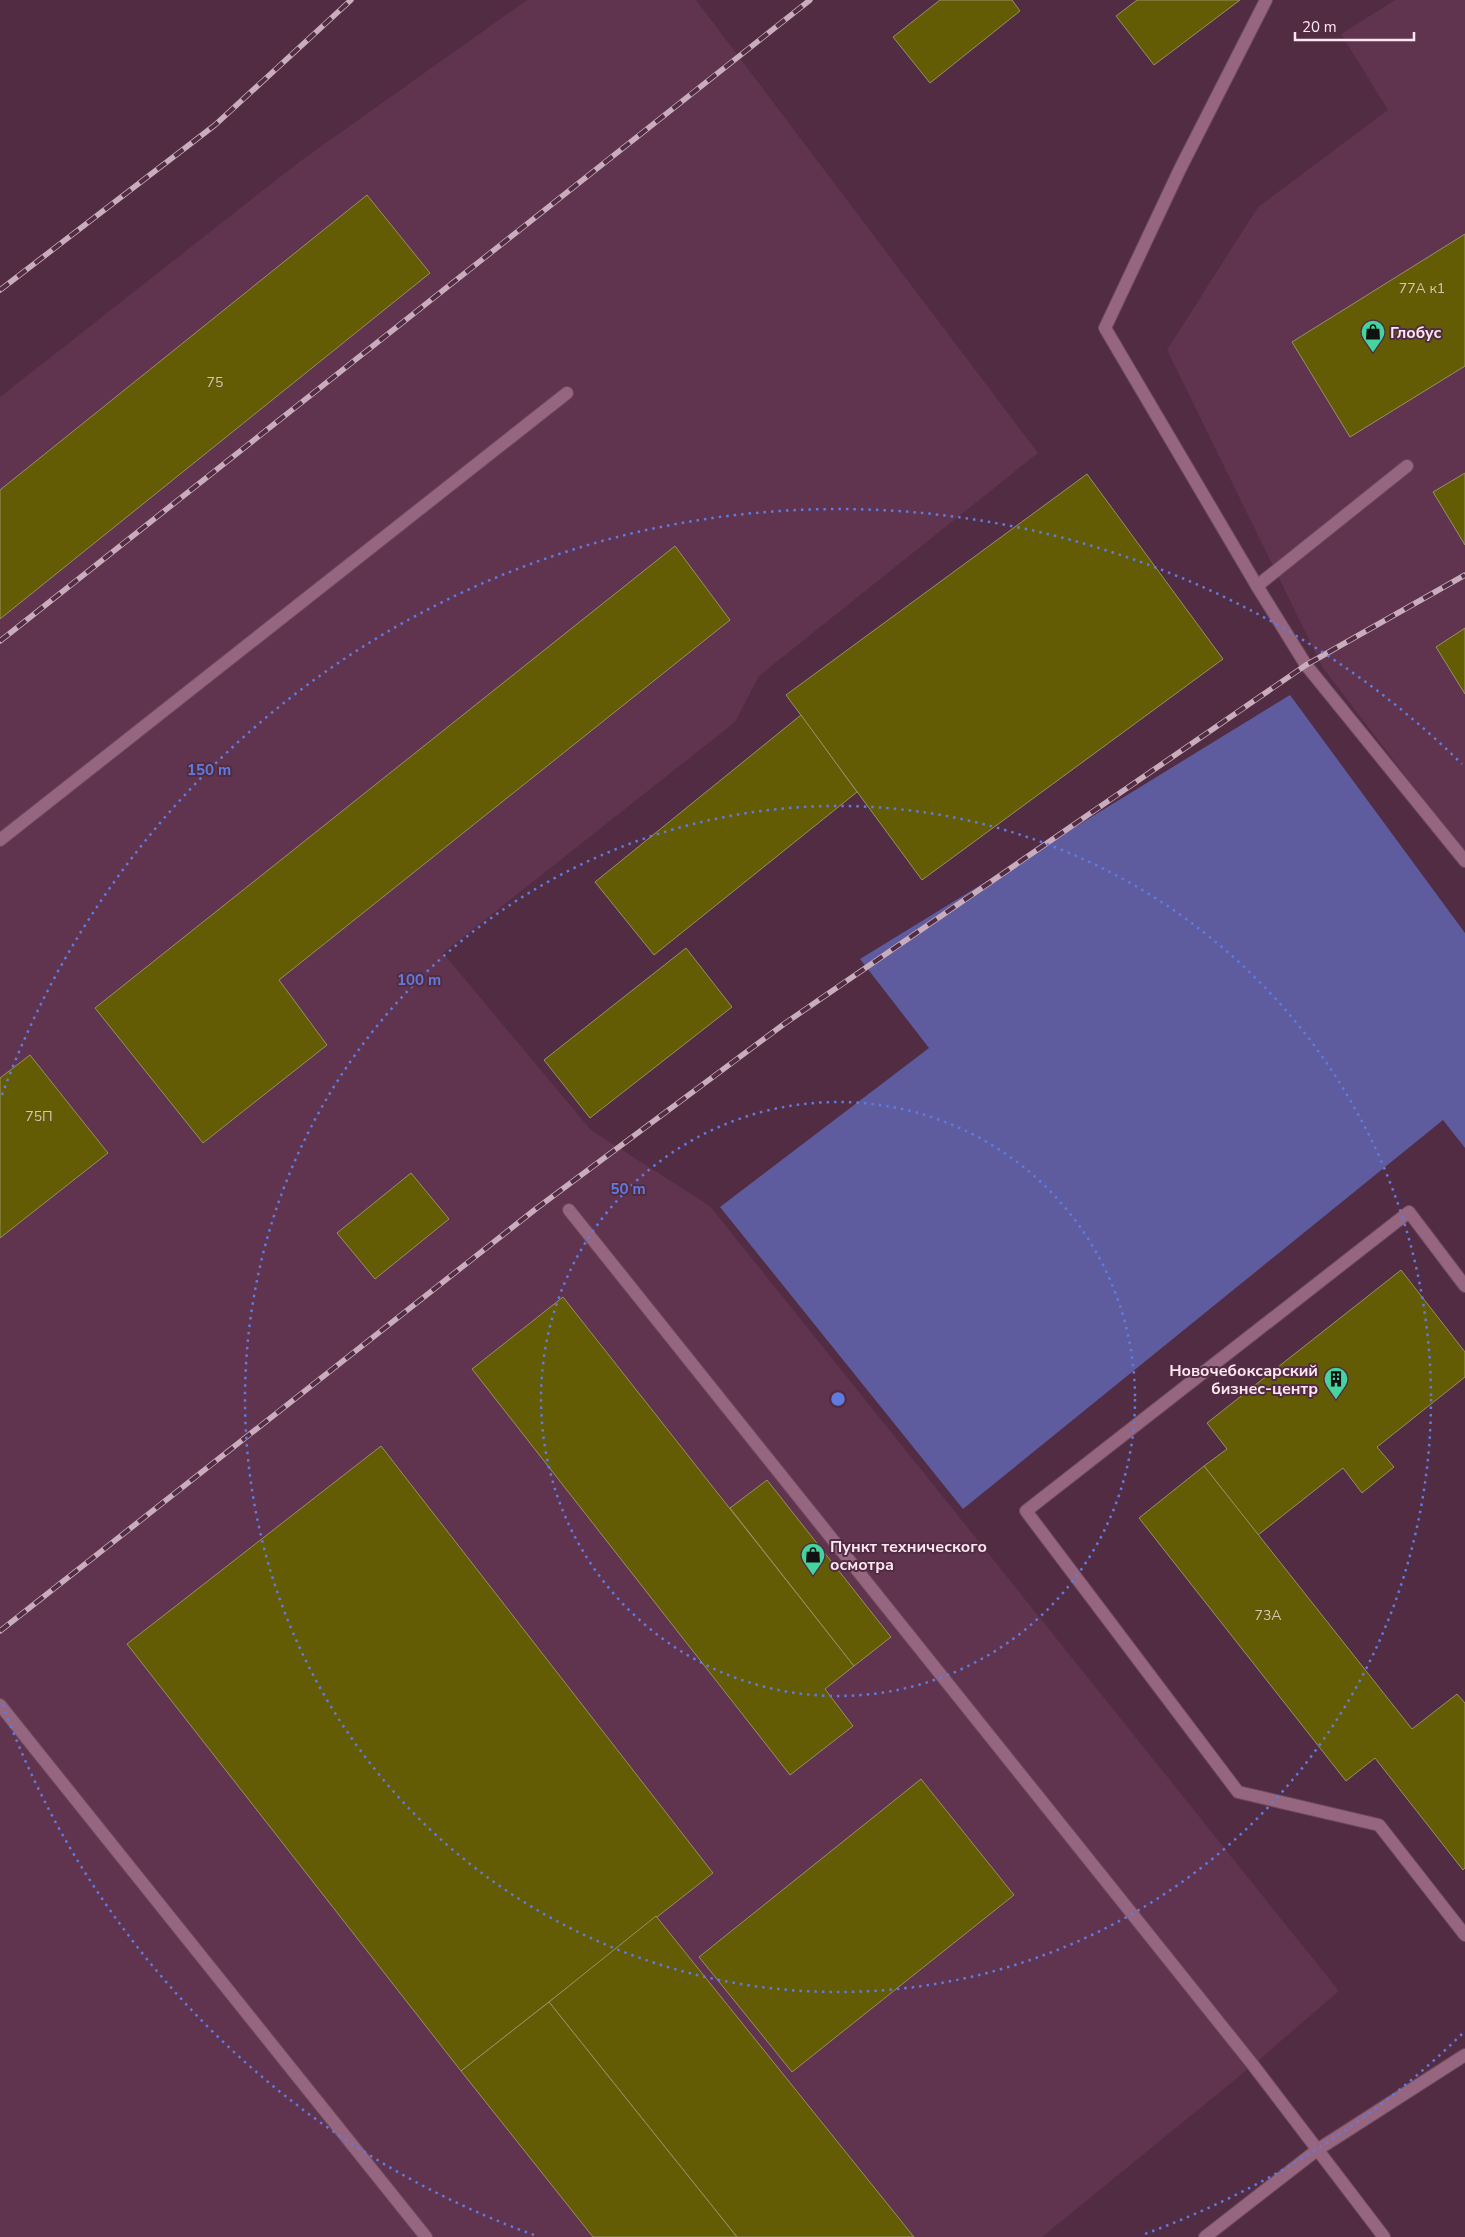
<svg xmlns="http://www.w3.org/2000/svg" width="1465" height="2237" font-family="'Nunito Sans',sans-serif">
	<rect width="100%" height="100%" fill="#512c42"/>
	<g fill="#60334e">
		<path d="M 527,0 L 696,0 L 1038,453 L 759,676 L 735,722 L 443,953 L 591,1130 L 710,1206 L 1339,1991 L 1253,2065 L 1042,2237 L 0,2237 L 0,397 L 299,162 Z"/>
		<path d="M 1395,0 L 1465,0 L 1465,854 L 1323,668 L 1167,350 L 1258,207 L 1388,110 L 1341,34 Z"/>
	</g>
	<path fill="#5e5b9e" d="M 1290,695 L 1465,933 L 1465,1148 L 1443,1120 L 963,1509 L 720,1207 L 929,1048 L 860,959 Z"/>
	<g fill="#645c04" stroke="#959163">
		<path d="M 940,0 L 1012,0 L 1020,11 L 930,83 L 893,37 Z"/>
		<path d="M 1137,0 L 1240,0 L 1154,65 L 1116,16 Z"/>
		<path d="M 367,195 L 430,273 L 0,619 L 0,490 Z"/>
		<path d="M 1465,234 L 1465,366 L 1350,437 L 1292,342 Z"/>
		<path d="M 1465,473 L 1465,545 L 1433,492 Z"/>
		<path d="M 1087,474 L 1223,659 L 922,880 L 786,695 Z"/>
		<path d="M 675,546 L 730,620 L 279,980 L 327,1045 L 203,1143 L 95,1008 Z"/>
		<path d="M 1465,628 L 1465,694 L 1436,647 Z"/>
		<path d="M 801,715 L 857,792 L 654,955 L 595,882 Z"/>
		<path d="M 686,948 L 732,1007 L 590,1118 L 544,1060 Z"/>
		<path d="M 30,1055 L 108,1153 L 0,1238 L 0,1078 Z"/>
		<path d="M 411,1173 L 449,1219 L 375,1279 L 337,1233 Z"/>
		<path d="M 1401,1270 L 1465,1352 L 1465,1377 L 1377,1447 L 1394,1467 L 1362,1493 L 1343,1468 L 1258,1535 L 1204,1466 L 1227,1449 L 1207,1423 Z"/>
		<path d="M 563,1297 L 854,1666 L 825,1689 L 853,1726 L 790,1775 L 472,1369 Z"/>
		<path d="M 381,1446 L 713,1873 L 461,2071 L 127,1644 Z"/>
		<path d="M 1204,1466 L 1412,1729 L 1457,1694 L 1465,1703 L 1465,1868 L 1463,1870 L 1375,1758 L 1346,1781 L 1139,1518 Z"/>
		<path d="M 767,1480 L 891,1637 L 854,1666 L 730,1508 Z"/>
		<path d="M 921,1779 L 1014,1895 L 792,2072 L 699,1957 Z"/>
		<path d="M 656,1916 L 914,2237 L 737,2237 L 549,2002 Z"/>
		<path d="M 549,2002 L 737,2237 L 593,2237 L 461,2071 Z"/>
	</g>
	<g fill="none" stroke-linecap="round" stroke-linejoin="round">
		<defs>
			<g id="lane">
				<path d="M 1266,0 L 1180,169 L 1105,328 L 1257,586 L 1306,665 L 1465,861"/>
				<path d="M 1257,586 L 1407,466"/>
				<path d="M 0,840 L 567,393"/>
				<path d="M 569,1210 L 1253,2065 L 1384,2237"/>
				<path d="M 1465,1286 L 1409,1212 L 1026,1511 L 1238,1792 L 1379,1825 L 1465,1935"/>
				<path d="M 0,1705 L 426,2237"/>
			</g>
			<path id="street" d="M 1205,2237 L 1317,2150 L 1465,2055"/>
		</defs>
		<use href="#lane" stroke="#6d4a5e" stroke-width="14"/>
		<use href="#street" stroke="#6d4a5e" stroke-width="14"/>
		<use href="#lane" stroke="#966681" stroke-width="12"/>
		<use href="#street" stroke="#966681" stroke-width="12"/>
		<defs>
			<g id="rail">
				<path d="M 0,290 L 215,125 L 351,0"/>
				<path d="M 0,641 L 810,0"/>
				<path d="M 0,1631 L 537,1208 L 784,1024 L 1306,665 L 1465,575"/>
			</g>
		</defs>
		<use href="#rail" stroke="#caadbd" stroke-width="5.5"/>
		<use href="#rail" stroke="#512c42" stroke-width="4" stroke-dasharray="11" stroke-linecap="butt"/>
	</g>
	<g fill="none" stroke="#607be0" stroke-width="2.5" stroke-dasharray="2.5 5">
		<circle cx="838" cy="1399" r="297"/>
		<circle cx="838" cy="1399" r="593"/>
		<path d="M1462 2034A890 890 0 0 1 1142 2235M534 2235A890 890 0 0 1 2 1703M2 1095A890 890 0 0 1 1462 764"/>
	</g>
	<defs>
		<symbol id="shop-pin" viewBox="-11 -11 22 30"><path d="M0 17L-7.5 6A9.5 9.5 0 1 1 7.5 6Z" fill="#45d49f" stroke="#512c42"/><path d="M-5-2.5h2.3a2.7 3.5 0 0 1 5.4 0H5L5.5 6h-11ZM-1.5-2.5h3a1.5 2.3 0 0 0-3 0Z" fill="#111"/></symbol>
		<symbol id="building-pin" viewBox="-11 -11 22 30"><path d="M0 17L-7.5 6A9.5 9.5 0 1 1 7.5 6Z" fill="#45d49f" stroke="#512c42"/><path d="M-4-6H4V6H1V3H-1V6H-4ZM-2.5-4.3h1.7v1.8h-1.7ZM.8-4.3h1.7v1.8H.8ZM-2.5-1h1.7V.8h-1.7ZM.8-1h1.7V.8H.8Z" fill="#111"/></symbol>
	</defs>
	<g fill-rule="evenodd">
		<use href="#shop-pin" x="1359" y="318" width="28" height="38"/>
		<use href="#building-pin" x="1322" y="1365" width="28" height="38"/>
		<use href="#shop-pin" x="799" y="1541" width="28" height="38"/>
	</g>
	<g text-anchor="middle" stroke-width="4" stroke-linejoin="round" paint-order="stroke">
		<g font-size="14" fill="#d8c3b6">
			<text x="1422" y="293">77А к1</text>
			<text x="215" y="387">75</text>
			<text x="39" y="1121">75П</text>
			<text x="1268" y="1620">73А</text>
		</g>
		<g font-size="16" font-weight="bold" fill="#fee5f2" stroke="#512c42" text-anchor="start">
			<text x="1390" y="338">Глобус</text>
			<text x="1318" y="1376" text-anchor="end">Новочебоксарский<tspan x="1318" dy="18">бизнес-центр</tspan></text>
			<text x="830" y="1552">Пункт технического<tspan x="830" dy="18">осмотра</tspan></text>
		</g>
	</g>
	<circle cx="838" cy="1399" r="8" fill="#607be0" stroke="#512c42" stroke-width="2.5"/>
	<g font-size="15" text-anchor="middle" font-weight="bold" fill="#607be0" stroke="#512c42" stroke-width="4" stroke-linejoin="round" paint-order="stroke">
		<text x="209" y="775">150 m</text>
		<text x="419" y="985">100 m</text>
		<text x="628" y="1194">50 m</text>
	</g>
	<path d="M1295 32v8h119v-8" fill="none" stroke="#fee5f2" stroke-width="2.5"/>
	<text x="1302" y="32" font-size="15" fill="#fee5f2" stroke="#512c42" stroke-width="4" paint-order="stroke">20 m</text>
</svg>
